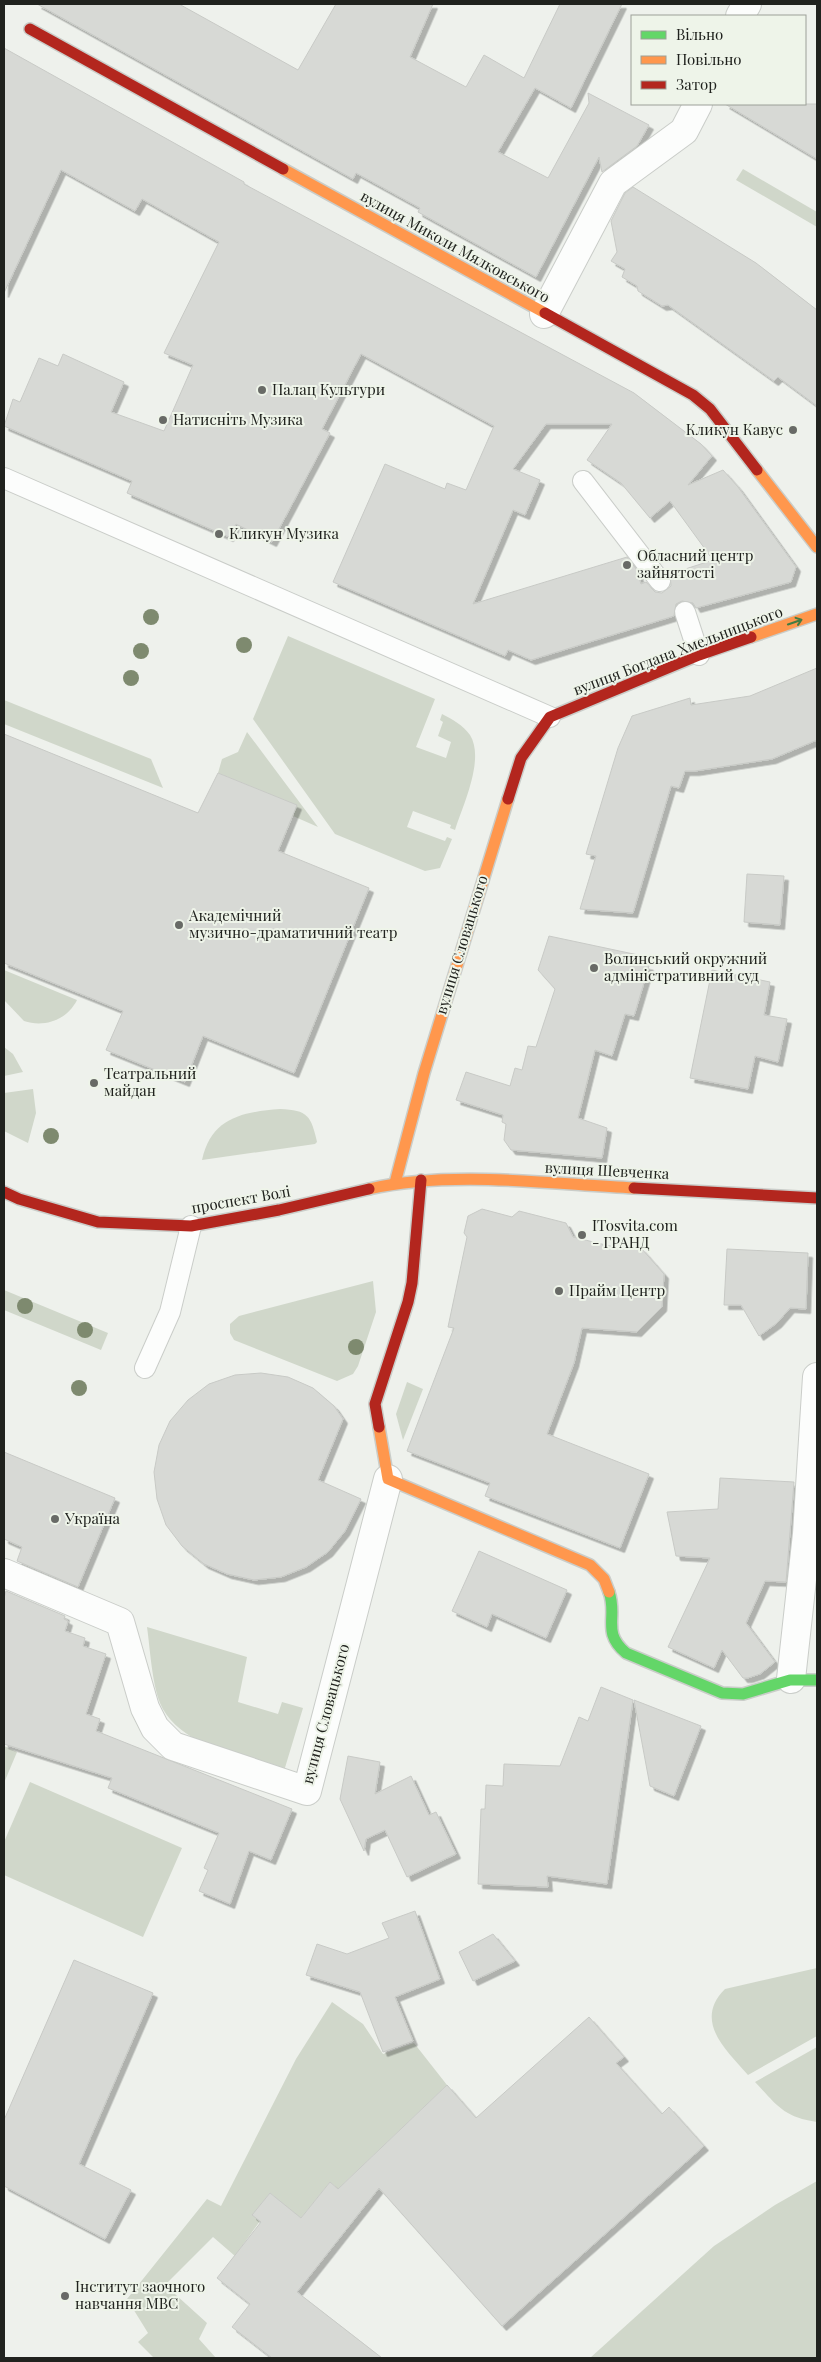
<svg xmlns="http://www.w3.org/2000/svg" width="821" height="2362" font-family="'Playfair Display',serif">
	<defs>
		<filter id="shadow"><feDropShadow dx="4.5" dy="4.5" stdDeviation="0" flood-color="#0004"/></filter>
	</defs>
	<rect width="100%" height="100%" fill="#eef1ec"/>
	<g fill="#d0d7ca">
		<path d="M 743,169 L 817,212 L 817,227 L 736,180 Z"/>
		<path d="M 288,636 L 435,699 L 416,747 L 446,758 L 451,742 L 438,736 L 443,722 L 440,720 L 442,714 C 452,719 463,725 470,735 C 485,759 463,805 455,830 L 450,828 L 451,825 L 413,811 L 407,827 L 445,841 L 447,837 L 452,839 L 440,868 L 425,871 L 335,834 L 253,719 Z"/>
		<path d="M 4,700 L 151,759 L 163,788 L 4,724 Z"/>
		<path d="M 247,732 L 318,827 L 293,816 L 296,805 L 218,773 L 222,759 L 238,752 Z"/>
		<path d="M 4,970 L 77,1000 C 67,1020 44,1028 24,1021 L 4,1000 Z"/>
		<path d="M 4,1047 L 13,1054 L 23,1072 L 4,1076 Z"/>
		<path d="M 33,1089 L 36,1113 L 28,1143 L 4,1131 L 4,1093 Z"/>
		<path d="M 280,1109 C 308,1110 311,1116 317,1142 L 315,1144 L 202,1160 C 211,1118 242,1112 280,1109 Z"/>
		<path d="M 373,1281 L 376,1312 L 358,1366 L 353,1374 L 337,1381 L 234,1340 L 230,1333 L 230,1324 L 239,1316 Z"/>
		<path d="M 4,1290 L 108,1333 L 101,1350 L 4,1310 Z"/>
		<path d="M 407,1382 L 423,1389 L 403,1440 L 396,1414 Z"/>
		<path d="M 147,1627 L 247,1657 L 238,1702 L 278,1714 L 282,1702 L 303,1708 L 284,1771 C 245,1759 177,1745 160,1703 C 152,1683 150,1648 147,1627 Z"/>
		<path d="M 4,1746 L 17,1752 L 4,1783 Z"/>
		<path d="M 30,1782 L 182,1848 L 143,1937 L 4,1875 L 4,1842 Z"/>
		<path d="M 817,1968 L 817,2036 L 748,2075 C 726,2050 693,2021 725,1989 Z"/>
		<path d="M 332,2002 L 363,2024 L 383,2054 L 414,2043 L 447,2085 L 338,2189 L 330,2182 L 301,2218 L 270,2193 L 253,2215 L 260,2221 L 235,2256 L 213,2237 L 165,2285 L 207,2323 L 199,2339 L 216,2358 L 154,2358 L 138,2342 L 148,2333 L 127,2299 L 207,2199 L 221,2206 L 296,2059 Z"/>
		<path d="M 817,2047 L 817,2122 C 783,2117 777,2105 755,2082 Z"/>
		<path d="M 817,2181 L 817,2358 L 590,2358 L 714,2246 L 775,2205 Z"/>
	</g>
	<g fill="#d7d9d5" stroke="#c8cac6" fill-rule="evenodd" filter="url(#shadow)">
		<path d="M 37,4 L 179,4 L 298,70 L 336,4 L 433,4 L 410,57 L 466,87 L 484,55 L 524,78 L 560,4 L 622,4 L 571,108 L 535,88 L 498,152 L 548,178 L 589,103 L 588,93 L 649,125 L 637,146 L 602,172 L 599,157 L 536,277 L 418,212 L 420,208 L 356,173 L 353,179 Z"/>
		<path d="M 4,48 L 244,182 L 244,184 L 634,393 L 701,444 L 712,456 L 688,485 L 723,470 L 738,487 L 796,567 L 791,582 L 696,608 L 693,603 L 682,601 L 676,604 L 674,616 L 531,660 L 508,650 L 505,656 L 333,582 L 385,464 L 445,489 L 447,483 L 466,490 L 494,426 L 361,354 L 322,429 L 330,433 L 272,542 L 236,524 L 229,537 L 127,493 L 132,481 L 4,426 L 13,399 L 20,402 L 39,358 L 58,366 L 63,354 L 124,382 L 111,412 L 164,431 L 193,365 L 164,353 L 219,242 L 142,199 L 135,211 L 61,170 L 4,293 ZM 546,424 L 612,424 L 587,460 L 621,483 L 650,518 L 670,501 L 713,560 L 670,574 L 671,586 L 662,593 L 655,592 L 646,582 L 641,584 L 637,570 L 627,557 L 473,604 L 513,510 L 525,515 L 540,480 L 513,469 Z"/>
		<path d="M 725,104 L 817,104 L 817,159 Z"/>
		<path d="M 633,187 L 756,263 L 817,310 L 817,406 L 778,377 L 774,381 L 668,305 L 662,306 L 638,291 L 637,286 L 622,277 L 625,269 L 611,261 L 617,252 L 611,221 L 625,193 Z"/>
		<path d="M 817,668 L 817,740 L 772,759 L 695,771 L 685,771 L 679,788 L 671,786 L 633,913 L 580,909 L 596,856 L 586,854 L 618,748 L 632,716 L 690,698 L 691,705 L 750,696 Z"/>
		<path d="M 4,734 L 198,813 L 218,773 L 297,805 L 278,851 L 369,888 L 294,1073 L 203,1036 L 185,1082 L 106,1050 L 123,1011 L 4,963 Z"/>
		<path d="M 747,874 L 784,876 L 780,925 L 744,922 Z"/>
		<path d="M 549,936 L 643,956 L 641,964 L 649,966 L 634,1016 L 625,1014 L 612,1056 L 595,1050 L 578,1118 L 607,1128 L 602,1158 L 511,1150 L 504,1140 L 506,1124 L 502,1122 L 503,1115 L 456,1100 L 466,1072 L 510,1086 L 515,1068 L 522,1070 L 528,1046 L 536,1047 L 555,989 L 538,970 Z"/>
		<path d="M 712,970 L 770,982 L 764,1015 L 787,1019 L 778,1062 L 755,1056 L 748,1089 L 690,1078 Z"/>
		<path d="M 482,1209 L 512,1217 L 519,1211 L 566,1223 L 573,1237 L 618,1248 L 641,1248 L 664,1274 L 662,1307 L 637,1332 L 582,1328 L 574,1363 L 547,1434 L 649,1474 L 620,1548 L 485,1496 L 490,1483 L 407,1451 L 454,1328 L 448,1327 L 467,1237 L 464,1233 L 468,1216 Z"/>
		<path d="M 727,1249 L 808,1253 L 806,1309 L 790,1308 L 777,1323 L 759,1336 L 741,1305 L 724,1305 Z"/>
		<path d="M 261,1373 L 288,1377 L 313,1388 L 334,1406 L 343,1419 L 318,1480 L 361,1499 L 345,1531 L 328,1552 L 306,1567 L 281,1577 L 254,1580 L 227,1574 L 204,1564 L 182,1546 L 166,1525 L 157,1499 L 154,1472 L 159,1445 L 170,1421 L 188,1400 L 209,1384 L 235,1375 Z"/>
		<path d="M 4,1452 L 115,1498 L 78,1587 L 17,1561 L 22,1547 L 4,1539 Z"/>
		<path d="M 720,1478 L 794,1482 L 786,1582 L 765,1581 L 746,1623 L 775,1662 L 760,1674 L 748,1678 L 743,1678 L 722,1650 L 714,1668 L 668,1647 L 710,1558 L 676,1556 L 667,1512 L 718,1509 Z"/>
		<path d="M 479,1551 L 567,1590 L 546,1638 L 492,1614 L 487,1627 L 452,1611 Z"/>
		<path d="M 6,1591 L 65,1616 L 64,1619 L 68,1621 L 65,1631 L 85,1638 L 83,1646 L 106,1654 L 86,1714 L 100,1719 L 96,1731 L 292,1809 L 271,1860 L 249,1851 L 230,1904 L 199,1891 L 208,1870 L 204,1868 L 219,1833 L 108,1788 L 112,1778 L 4,1744 L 4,1598 Z"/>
		<path d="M 601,1687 L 633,1700 L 607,1884 L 547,1876 L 548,1887 L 478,1884 L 481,1809 L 485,1809 L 486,1785 L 503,1786 L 504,1764 L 560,1766 L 579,1717 L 588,1721 Z"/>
		<path d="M 634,1700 L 701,1726 L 674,1796 L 650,1786 Z"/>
		<path d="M 348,1756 L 380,1762 L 375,1794 L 411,1776 L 429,1815 L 436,1812 L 456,1854 L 407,1877 L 385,1830 L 366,1839 L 364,1851 L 340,1799 Z"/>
		<path d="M 415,1911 L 440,1979 L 395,1997 L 413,2041 L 383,2052 L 360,1992 L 306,1975 L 317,1944 L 347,1954 L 389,1938 L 382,1923 Z"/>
		<path d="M 493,1934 L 515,1961 L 473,1981 L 459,1952 Z"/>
		<path d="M 74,1960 L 153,1993 L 79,2164 L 131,2190 L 105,2239 L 4,2186 L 4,2120 Z"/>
		<path d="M 589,2017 L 624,2057 L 616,2063 L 662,2114 L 669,2107 L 704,2146 L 502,2326 L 379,2188 L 297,2292 L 382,2358 L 272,2358 L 232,2327 L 250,2304 L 217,2278 L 261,2222 L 252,2215 L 270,2193 L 301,2218 L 330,2182 L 338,2189 L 447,2085 L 476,2118 Z"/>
	</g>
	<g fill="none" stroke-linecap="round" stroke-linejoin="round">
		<defs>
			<g id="lane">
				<path d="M 4,478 L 550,717"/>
				<path d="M 583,481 L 660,581"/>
				<path d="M 685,612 L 699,655"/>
				<path d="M 145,1368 L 170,1312 L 191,1226"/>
			</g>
			<g id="street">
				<path d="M 740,16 L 747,4"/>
				<path d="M 544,314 L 613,183 L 684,131 L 698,104"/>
				<path d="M 4,1573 L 120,1622 L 145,1708 L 155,1728 L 173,1746 L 307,1791 L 388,1479"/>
				<path d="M 791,1679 L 807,1534 L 817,1377"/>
			</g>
			<path id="fast" d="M 609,1592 C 618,1617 601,1632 626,1653 L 722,1693 L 743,1694 L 790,1680 L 817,1680"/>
			<g id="slow">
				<path d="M 283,169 L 545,313"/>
				<path d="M 757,470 L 817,547"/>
				<path d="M 751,637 L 817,614"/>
				<path d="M 395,1183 L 424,1073 L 508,799"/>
				<path d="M 369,1189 C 452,1170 549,1184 634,1188"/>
				<path d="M 379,1427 L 388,1479 L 590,1565 L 604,1579 L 609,1592"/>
			</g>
			<g id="jam">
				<path d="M 30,29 L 283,169"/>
				<path d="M 545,313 L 693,395 L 710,409 L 757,470"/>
				<path d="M 508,799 L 521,758 L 550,717 L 699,655 L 751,637"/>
				<path d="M 634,1188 L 817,1198"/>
				<path d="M 4,1192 L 19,1199 L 98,1222 L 191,1226 L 279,1210 L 369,1189"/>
				<path d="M 379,1427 L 375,1404 L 408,1302 L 412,1283 L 421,1180"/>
			</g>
		</defs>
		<use href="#lane" stroke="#cacdc9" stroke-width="22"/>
		<use href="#street" stroke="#cacdc9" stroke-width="30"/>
		<use href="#fast" stroke="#cacdc9" stroke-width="14"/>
		<use href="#slow" stroke="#cacdc9" stroke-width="14"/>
		<use href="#jam" stroke="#cacdc9" stroke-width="14"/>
		<use href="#lane" stroke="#fcfdfc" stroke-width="20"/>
		<use href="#street" stroke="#fcfdfc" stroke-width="28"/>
		<use href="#fast" stroke="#63d668" stroke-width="11"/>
		<use href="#slow" stroke="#ff974d" stroke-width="11"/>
		<use href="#jam" stroke="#b3261e" stroke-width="11"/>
	</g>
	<g fill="#7e8a6f">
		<circle cx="151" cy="617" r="8"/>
		<circle cx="244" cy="645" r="8"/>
		<circle cx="141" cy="651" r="8"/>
		<circle cx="131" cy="678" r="8"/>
		<circle cx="51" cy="1136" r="8"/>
		<circle cx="25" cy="1306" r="8"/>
		<circle cx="85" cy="1330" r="8"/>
		<circle cx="356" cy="1347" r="8"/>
		<circle cx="79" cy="1388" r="8"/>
	</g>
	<defs><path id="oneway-shaft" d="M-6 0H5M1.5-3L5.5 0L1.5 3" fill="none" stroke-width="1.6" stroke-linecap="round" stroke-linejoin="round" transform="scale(1.25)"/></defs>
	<use stroke="#427c43" href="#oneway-shaft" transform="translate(795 622) rotate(-19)"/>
	<g fill="#686a66" stroke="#eef4e9" stroke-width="2">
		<circle cx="262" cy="390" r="5"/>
		<circle cx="163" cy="420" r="5"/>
		<circle cx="793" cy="430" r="5"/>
		<circle cx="219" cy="534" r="5"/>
		<circle cx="627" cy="565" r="5"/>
		<circle cx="179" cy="925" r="5"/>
		<circle cx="594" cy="968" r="5"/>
		<circle cx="94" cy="1083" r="5"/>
		<circle cx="582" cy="1235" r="5"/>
		<circle cx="559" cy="1291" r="5"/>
		<circle cx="55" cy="1519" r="5"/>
		<circle cx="65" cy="2296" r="5"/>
	</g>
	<g text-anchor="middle" stroke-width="4" stroke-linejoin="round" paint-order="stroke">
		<g font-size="15" fill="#20221e" stroke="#eef4e9">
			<text transform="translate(455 247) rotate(29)" y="5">вулиця Миколи Мялковського</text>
			<text transform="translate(678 651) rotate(-21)" y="5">вулиця Богдана Хмельницького</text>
			<text transform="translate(462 945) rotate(-73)" y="5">вулиця Словацького</text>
			<text transform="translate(607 1171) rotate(3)" y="5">вулиця Шевченка</text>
			<text transform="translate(241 1200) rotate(-10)" y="5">проспект Волі</text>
			<text transform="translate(326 1714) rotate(-75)" y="5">вулиця Словацького</text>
		</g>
		<g font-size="15" fill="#20221e" stroke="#eef4e9" text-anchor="start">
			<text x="272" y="395">Палац Культури</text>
			<text x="173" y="425">Натисніть Музика</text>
			<text x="783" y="435" text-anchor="end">Кликун Кавус</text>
			<text x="229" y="539">Кликун Музика</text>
			<text x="637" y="561">Обласний центр<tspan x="637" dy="17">зайнятості</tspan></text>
			<text x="189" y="921">Академічний<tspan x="189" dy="17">музично-драматичний театр</tspan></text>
			<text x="604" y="964">Волинський окружний<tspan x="604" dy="17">адміністративний суд</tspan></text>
			<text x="104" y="1079">Театральний<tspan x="104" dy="17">майдан</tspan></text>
			<text x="592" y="1231">ITosvita.com<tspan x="592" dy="17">- ГРАНД</tspan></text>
			<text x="569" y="1296">Прайм Центр</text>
			<text x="65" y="1524">Україна</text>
			<text x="75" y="2292">Інститут заочного<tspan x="75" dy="17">навчання МВС</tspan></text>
		</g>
	</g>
	<rect width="821" height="2362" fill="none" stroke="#20221e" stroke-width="10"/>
	<rect x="631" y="15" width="175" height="90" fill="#eef4e9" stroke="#9ca098"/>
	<rect x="641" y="31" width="25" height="8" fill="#63d668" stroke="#9ca098"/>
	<text x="676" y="40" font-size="15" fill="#20221e">Вільно</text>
	<rect x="641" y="56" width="25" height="8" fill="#ff974d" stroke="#9ca098"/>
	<text x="676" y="65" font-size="15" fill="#20221e">Повільно</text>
	<rect x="641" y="81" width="25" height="8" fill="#b3261e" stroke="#9ca098"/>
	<text x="676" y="90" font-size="15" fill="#20221e">Затор</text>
</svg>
